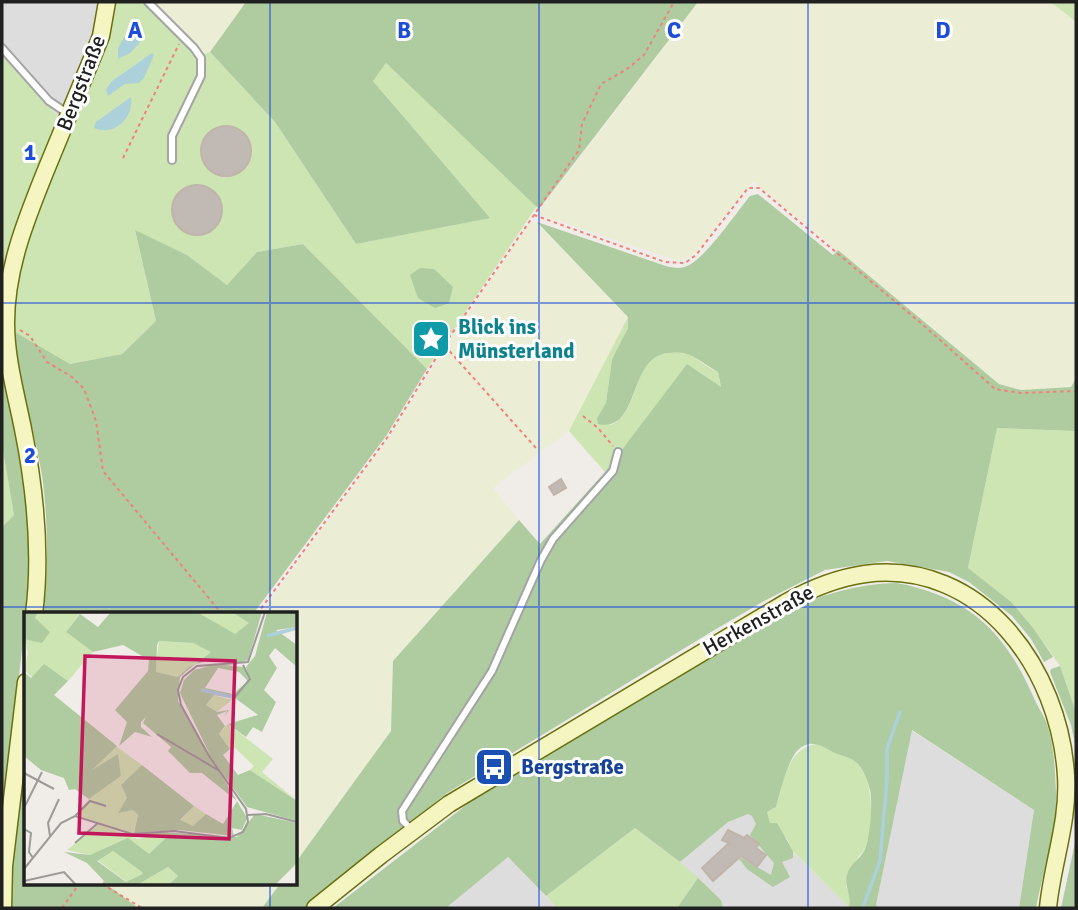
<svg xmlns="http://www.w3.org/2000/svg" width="1078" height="910" font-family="Signika,sans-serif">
	<rect width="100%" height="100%" fill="#f0ede8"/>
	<g fill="#dedddd">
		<path d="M 2,2 L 102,2 L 95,33 L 60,119 L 2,54 Z"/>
		<path d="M 911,730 L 1034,810 L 1019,908 L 879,908 L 876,905 Z"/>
		<path d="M 742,802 L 851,908 L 723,908 L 721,900 L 680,862 Z"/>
		<path d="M 508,857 L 557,908 L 446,908 Z"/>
	</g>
	<g fill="#ecedd5">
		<path d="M 153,2 L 246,2 L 210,52 L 204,54 Z"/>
		<path d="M 698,2 L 1051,2 L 1076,22 L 1076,378 L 1071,387 L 1021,390 L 999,384 L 753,181 L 696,252 L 685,259 L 676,260 L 537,214 Z"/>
		<path d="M 537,222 L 628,317 L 569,431 L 493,488 L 519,520 L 393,661 L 391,731 L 296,862 L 296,614 L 260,614 L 388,439 L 445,348 L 529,224 Z"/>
		<path d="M 106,884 L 280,884 L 262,908 L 138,908 Z"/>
	</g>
	<g fill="#cde5b2">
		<path d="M 113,2 L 142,2 L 191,49 C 199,61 200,69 194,82 L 200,86 L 204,77 L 204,54 L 210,52 L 275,122 L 356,244 L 489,217 L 373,81 L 386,63 L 537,206 L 427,369 L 303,244 L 257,252 L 227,285 L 187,255 L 135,231 L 156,321 L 122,354 L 70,364 L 11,330 L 15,273 Z"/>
		<path d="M 1051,2 L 1076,2 L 1076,22 Z"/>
		<path d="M 2,54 L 60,119 L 2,288 Z"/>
		<path d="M 628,317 L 628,328 L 612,359 L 606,403 L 597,418 L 611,425 C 642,411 630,357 669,353 C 676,352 684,352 690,355 C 700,360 707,368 718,372 L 721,388 L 687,365 L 605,472 L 569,431 Z"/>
		<path d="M 997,428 L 1076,431 L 1076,712 L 1060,666 L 1034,629 L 968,568 Z"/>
		<path d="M 2,445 L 14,515 L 2,527 Z"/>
		<path d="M 821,743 C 830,749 847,755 854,760 C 875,777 874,825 865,848 C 863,853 862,852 859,856 C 853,865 850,877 846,886 L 851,901 L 849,907 L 793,851 L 787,839 L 770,824 L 767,812 L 776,807 C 784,779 787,747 821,743 Z"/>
		<path d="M 635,828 L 680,862 L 698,878 L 677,908 L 557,908 L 546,896 Z"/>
	</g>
	<g fill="#aecca0">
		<path d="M 246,2 L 698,2 L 539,209 L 386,63 L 373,81 L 490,218 L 356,244 L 275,122 L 210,52 Z"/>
		<path d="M 758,194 L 833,255 L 838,250 L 999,384 L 1021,390 L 1071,387 L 1076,378 L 1076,431 L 997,428 L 968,568 L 1011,602 L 1034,629 L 1053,657 L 1044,662 L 1031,639 L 1012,616 L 969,582 L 949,572 L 887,561 L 825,570 L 764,601 L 711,632 L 447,793 L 305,908 L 262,908 L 280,884 L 296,884 L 296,862 L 391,731 L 393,661 L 519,520 L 540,544 L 605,472 L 687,364 L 721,387 L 718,372 C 709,367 699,359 690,355 C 683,352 676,352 668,353 C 627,357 641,433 598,424 L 597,418 L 606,403 L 612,359 L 628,328 L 628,317 L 537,222 L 660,264 C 669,267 678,270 687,266 C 705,259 736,213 750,196 Z"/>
		<path d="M 135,230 L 187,255 L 227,285 L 257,252 L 303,244 L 427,369 L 386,436 L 253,614 L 105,614 L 100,610 L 98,614 L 43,614 C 49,572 48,517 42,475 C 34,427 17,381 15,332 L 70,364 L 122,354 L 156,321 Z"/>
		<path d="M 420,268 L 434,269 L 453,287 L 449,303 L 435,308 L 418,298 L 410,275 Z"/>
		<path d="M 2,335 L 27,494 L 30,559 L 28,599 L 2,822 L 2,527 L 14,515 L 2,445 Z"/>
		<path d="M 897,583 C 968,597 1004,630 1033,696 C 1036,704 1041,711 1045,719 C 1054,740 1055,770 1056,793 C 1057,831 1043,871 1036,908 L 1019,908 L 1034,810 L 912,730 L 876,905 L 879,908 L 849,907 C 852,896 844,887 847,875 C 849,864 861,859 865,849 C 870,837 873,802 870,790 C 868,782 864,771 859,765 C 852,757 844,757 835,753 C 822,746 810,737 797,751 C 787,762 780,793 776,807 L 767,812 L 770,823 L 777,823 L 793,851 L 793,858 L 782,862 L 790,877 L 773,887 L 747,869 L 736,855 L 771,875 L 774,863 L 750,835 L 756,824 L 752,816 L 748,814 L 728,822 L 680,862 L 635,828 L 546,896 L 508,857 L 446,908 L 333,908 L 483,792 L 790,607 C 829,594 855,584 897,583 Z"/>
		<path d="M 1060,666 L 1076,712 L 1076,749 L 1071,725 L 1050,672 L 1051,669 Z"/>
		<path d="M 26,753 L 26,884 L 106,884 L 138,908 L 12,908 L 11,873 Z"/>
		<path d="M 1076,838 L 1076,908 L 1061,908 Z"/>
		<path d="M 698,878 L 721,900 L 723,908 L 677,908 Z"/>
	</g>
	<g fill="#acd1da">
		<path d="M 131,26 L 134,27 L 140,43 L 130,53 L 118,59 L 118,48 Z"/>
		<path d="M 152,53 L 154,55 L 144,78 L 139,83 L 125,84 L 108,96 L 106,89 L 112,81 Z"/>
		<path d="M 131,97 C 134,117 115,137 94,128 L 96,122 Z"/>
	</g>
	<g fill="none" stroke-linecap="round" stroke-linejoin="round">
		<path stroke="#acd1da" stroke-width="3.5" d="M 863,907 L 880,861 L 887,779 L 887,749 L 900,712"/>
	</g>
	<g fill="#c0b9b4" stroke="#c1b4ab" stroke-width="2">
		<circle cx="226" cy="151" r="25"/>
		<circle cx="197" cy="210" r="25"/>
		<path d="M 561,479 L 566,488 L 554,495 L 549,487 Z"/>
		<path d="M 728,830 L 744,838 L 747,835 L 759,844 L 756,848 L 766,855 L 757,867 L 741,856 L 713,881 L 702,868 L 729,843 L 722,840 Z"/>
	</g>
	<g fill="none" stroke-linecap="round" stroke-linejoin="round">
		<defs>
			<g id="lane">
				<path d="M 148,2 L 194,48 L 201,58 L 201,76 L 172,136 L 172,160"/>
				<path d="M 2,48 L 49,101 L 67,113"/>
				<path d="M 411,829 L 403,821 L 402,811 L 492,671 L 541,560 L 553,539 L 613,471 L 618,452"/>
			</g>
			<g id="secondary">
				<path d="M 34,614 C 42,552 35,489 23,429 C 16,394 6,359 6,323 C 6,268 26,220 46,170 C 62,132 77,94 93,56 L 101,36 L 107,2"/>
				<path d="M 3,908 L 4,866 L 26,682"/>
				<path d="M 315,908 L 381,855 L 449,804 L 785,603 C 810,589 836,578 865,574 C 982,559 1060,670 1066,776 C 1069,822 1052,864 1048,908"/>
			</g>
		</defs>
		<use href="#lane" stroke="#a4a4a4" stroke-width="10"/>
		<use href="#secondary" stroke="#69710e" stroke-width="19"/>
		<g stroke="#ef827a" stroke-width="2" stroke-dasharray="3.5 3.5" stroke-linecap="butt">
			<path d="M 123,158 L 179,44"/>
			<path d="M 534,215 L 665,262 L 685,263 L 696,255 L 748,188 L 759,188 L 922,324 L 995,389 L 1021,393 L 1076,391"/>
			<path d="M 20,330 L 30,336 L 47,362 L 72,377 L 84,389 L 96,421 L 103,471 L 222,614"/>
			<path d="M 445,346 L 536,448"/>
			<path d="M 583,416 L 598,428 L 613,446"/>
			<path d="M 257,614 L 387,438 L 444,345 L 579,150 L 582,124 L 601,84 L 627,69 L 644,55 L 674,2"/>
			<path d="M 102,884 L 142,908"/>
			<path d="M 62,908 L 79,884"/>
		</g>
		<use href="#lane" stroke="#fff" stroke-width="6"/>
		<use href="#secondary" stroke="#f4f5c1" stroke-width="16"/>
	</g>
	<path fill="none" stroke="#1d4ed8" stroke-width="2" stroke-opacity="0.55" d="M 270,2 L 270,614M 539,2 L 539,908M 808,2 L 808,908M 2,303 L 1076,303M 2,607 L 1076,607M 270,884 L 270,908"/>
	<defs>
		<symbol id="sight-square" viewBox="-11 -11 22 22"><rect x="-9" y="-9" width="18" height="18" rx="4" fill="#0f9aa8" stroke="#fff"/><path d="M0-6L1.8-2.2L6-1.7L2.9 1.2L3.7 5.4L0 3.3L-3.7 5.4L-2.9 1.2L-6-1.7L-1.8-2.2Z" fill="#fff"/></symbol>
		<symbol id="bus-square" viewBox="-11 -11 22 22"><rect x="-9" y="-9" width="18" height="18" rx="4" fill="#1a4fb4" stroke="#fff"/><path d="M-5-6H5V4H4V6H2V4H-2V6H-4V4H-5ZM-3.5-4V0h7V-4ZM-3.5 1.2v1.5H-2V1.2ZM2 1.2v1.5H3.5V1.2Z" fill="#fff"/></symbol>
	</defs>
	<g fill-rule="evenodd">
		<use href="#sight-square" x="409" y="317" width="44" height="44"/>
		<use href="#bus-square" x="472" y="745" width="44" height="44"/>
	</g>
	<g text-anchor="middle" stroke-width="6" stroke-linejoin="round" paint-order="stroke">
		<g font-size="21" fill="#202020" stroke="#fff">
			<text transform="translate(81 83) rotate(-69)" y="7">Bergstraße</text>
			<text transform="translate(758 620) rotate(-29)" y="7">Herkenstraße</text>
		</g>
		<g font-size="21" font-weight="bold" fill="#0d838f" stroke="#fff" text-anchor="start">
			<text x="458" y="334">Blick ins<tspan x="458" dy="24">Münsterland</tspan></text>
		</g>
		<g font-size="21" font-weight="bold" fill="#164399" stroke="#fff" text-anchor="start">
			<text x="521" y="774">Bergstraße</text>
		</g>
	</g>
	<g transform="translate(24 612)">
		<rect width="273" height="273" fill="#f0ede8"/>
		<path d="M 14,0 L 56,1 L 42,20 L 69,40 L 44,69 L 20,53 L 8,65 L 0,58 L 4,41 L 0,27 ZM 173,0 L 208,0 L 226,11 L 211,23 ZM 135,29 L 169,31 L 188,40 L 154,65 L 131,60 ZM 190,83 L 204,87 L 209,87 L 193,100 L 182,93 ZM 204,112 L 249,147 L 238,160 L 273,189 L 226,158 L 230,154 L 209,134 L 206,137 L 195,122 ZM 92,134 L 118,153 L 97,173 L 103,186 L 95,200 L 109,198 L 114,203 L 109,222 L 52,203 L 65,187 L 97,164 L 68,158 ZM 170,194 L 182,202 L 169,214 L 156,209 ZM 75,212 L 114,227 L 140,222 L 143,226 L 125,242 L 83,237 L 66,243 L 43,238 ZM 89,239 L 118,260 L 120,262 L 103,270 L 73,248 ZM 144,255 L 154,264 L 144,273 L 113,273 Z" fill="#cde5b2"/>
		<path d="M 0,0 L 14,0 L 11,6 L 26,20 L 18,31 L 0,27 ZM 87,0 L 173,0 L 211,22 L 225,11 L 208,0 L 238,0 L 224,48 L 211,52 L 186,48 L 172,52 L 187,40 L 169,31 L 135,29 L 133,33 L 132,60 L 154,65 L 165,55 L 170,53 L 156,65 L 154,89 L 223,206 L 218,218 L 208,216 L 210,224 L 155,218 L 110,221 L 114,203 L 109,198 L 94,201 L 103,186 L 97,173 L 118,153 L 170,194 L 156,208 L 169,214 L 182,202 L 199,212 L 213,189 L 178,161 L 166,161 L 144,139 L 147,135 L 119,111 L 122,105 L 117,110 L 117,115 L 128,125 L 111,120 L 95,134 L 103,110 L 91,98 L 124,59 L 125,48 L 99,33 L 69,40 L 42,20 L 56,2 L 74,15 ZM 243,0 L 273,0 L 273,15 L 252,18 L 273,33 L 273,55 L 251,36 L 245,44 L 253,56 L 240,78 L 252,90 L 238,120 L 229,115 L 222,125 L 204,112 L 234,103 L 211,86 L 190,83 L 182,93 L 193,100 L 205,98 L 200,105 L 203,99 L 193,103 L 201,114 L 195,122 L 206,137 L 199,143 L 214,163 L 226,158 L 273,189 L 273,209 L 223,195 L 188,147 L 156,81 L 160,68 L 170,58 L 192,52 L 219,55 L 226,69 L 222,55 L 231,44 ZM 194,56 L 215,60 L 224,69 L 209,82 L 181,76 ZM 20,52 L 44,69 L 30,83 L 93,134 L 68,158 L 94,142 L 97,164 L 65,187 L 51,177 L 45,178 L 40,166 L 17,158 L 0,144 L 0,60 L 7,66 ZM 231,202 L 273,211 L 273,251 L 251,273 L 144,273 L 154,264 L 144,255 L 113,273 L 77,273 L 80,269 L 63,251 L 40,240 L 66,243 L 104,226 L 125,242 L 143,225 L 110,223 L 136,220 L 213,225 ZM 89,239 L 118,260 L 119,262 L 102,270 L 73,249 Z" fill="#aecca0" fill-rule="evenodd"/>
		<path fill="none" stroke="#acd1da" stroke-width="3.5" d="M 243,24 L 273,16M 177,78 L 209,85"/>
		<path fill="none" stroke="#9d9b98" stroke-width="2" d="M 210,86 L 226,67 L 219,53M 133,122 L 194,158M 0,161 L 30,177M 0,196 L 18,160M 224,203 L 242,202 L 273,210M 51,204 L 66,189 L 82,194M 0,217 L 7,221 L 5,240 L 9,246M 26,224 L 24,211 L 35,187M 51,231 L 74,211M 0,257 L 37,211 L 51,204 L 108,222 L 150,219 L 205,226 L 219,220 L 224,210 L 222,197 L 185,144 L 157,93 L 154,78 L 159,65 L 173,54 L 224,50 L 241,0M 0,269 L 40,260 L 52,273"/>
		<path fill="#c2185b" fill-opacity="0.15" stroke="#c2185b" stroke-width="3.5" d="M 61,44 L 211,49 L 205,227 L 55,221 Z"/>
		<rect width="273" height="273" fill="none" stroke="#202020" stroke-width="3.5"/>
	</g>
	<g font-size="23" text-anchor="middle" font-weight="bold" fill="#1d4ed8" stroke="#fff" stroke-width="6" stroke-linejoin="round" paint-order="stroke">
		<text x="135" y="38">A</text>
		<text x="404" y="38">B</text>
		<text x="674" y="38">C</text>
		<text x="943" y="38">D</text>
		<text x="30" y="160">1</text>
		<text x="30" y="463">2</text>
	</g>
	<rect width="1078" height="910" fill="none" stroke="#202020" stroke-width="7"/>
</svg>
